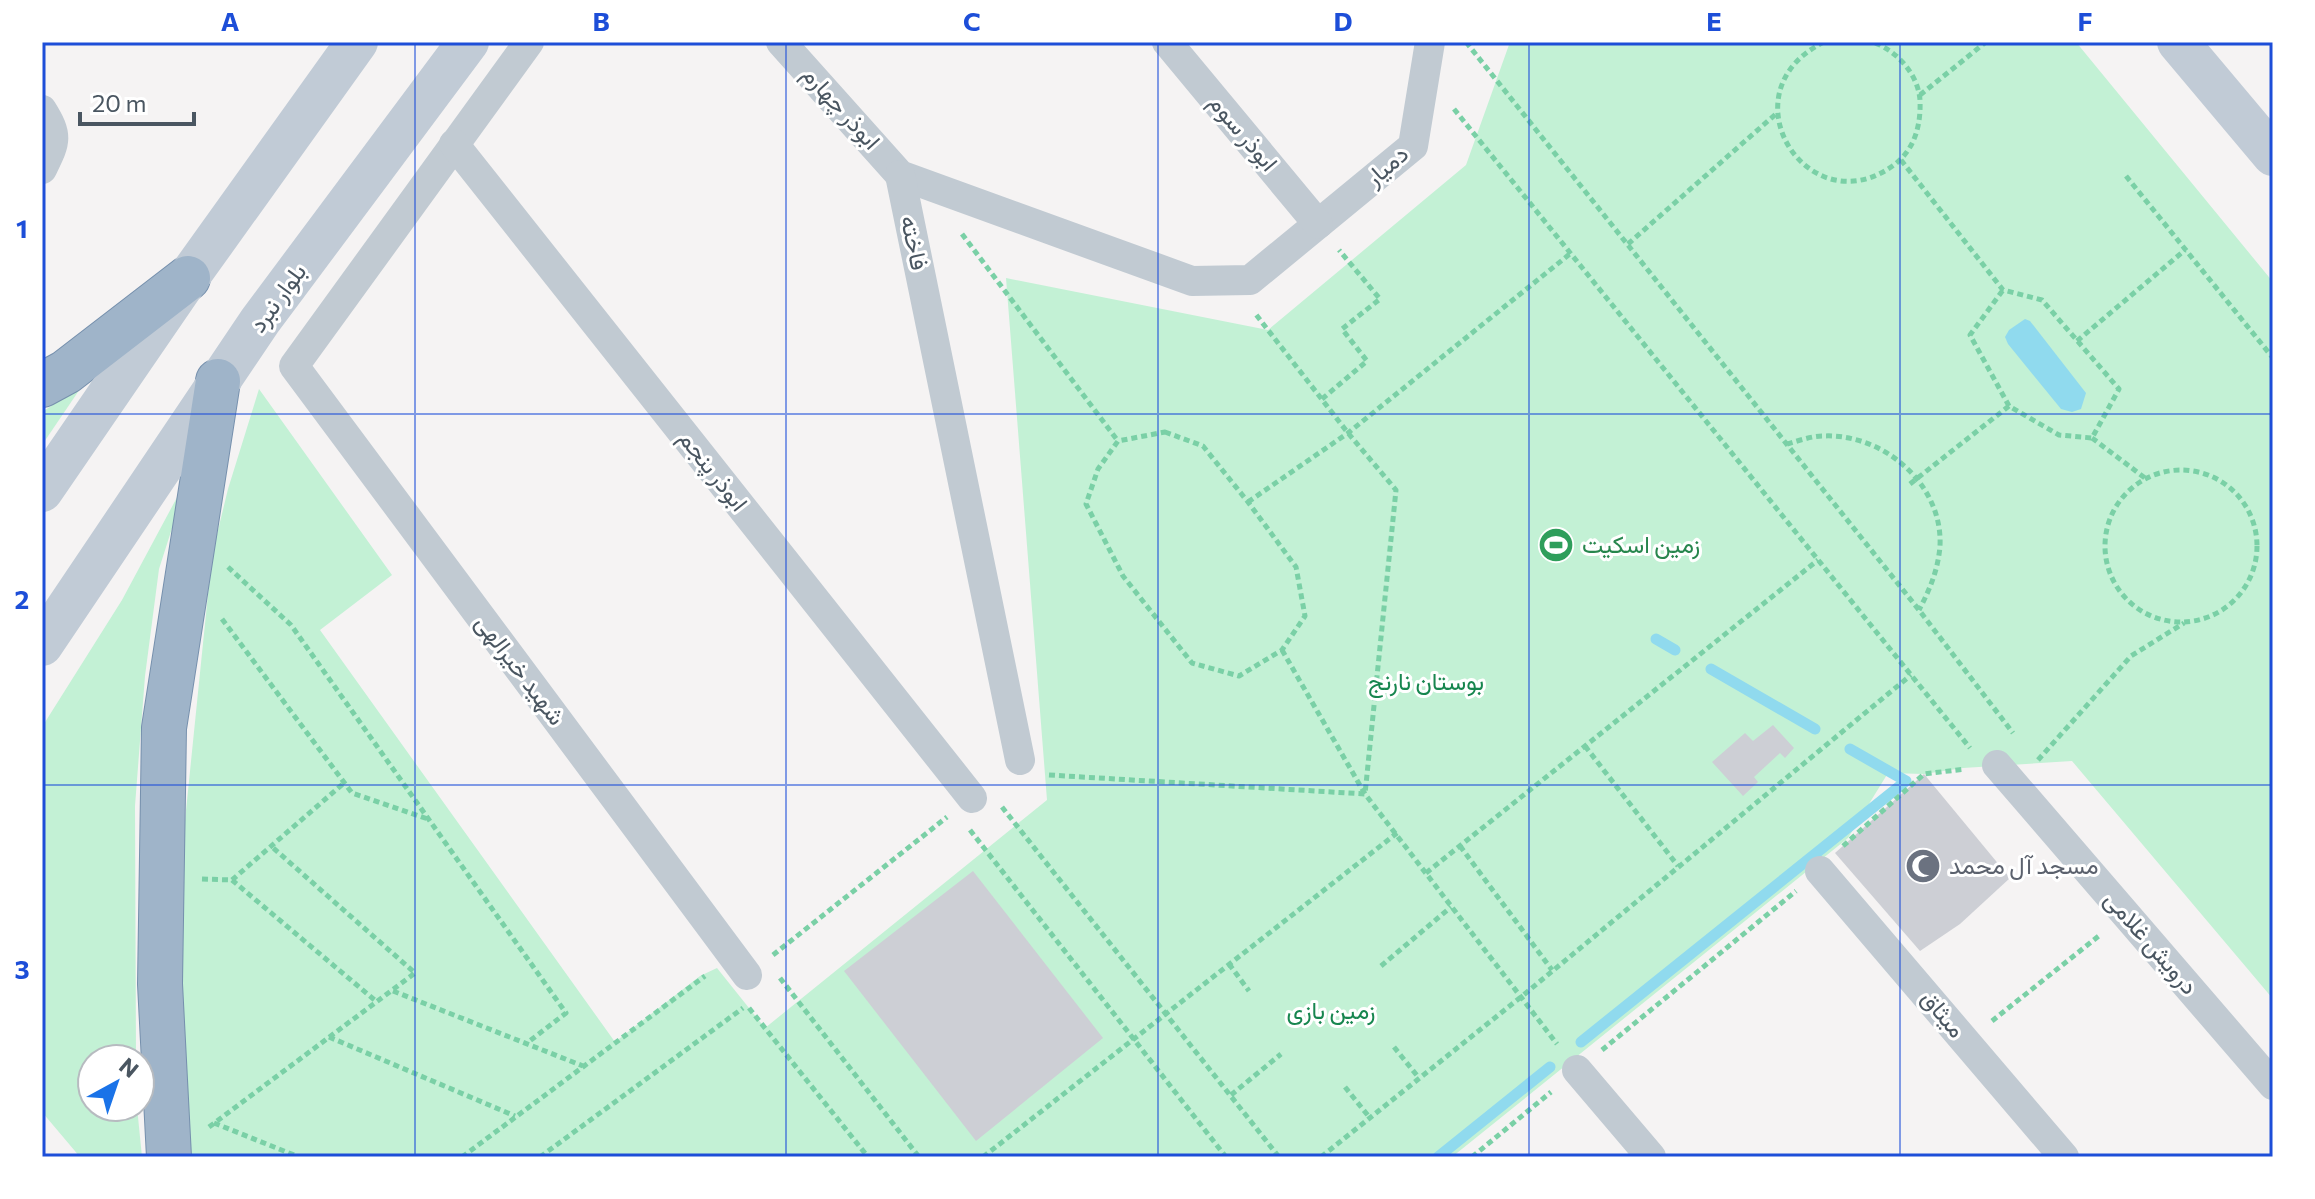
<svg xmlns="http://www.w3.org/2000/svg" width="2315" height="1199" font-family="Commissioner,Vazirmatn,sans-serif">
	<rect width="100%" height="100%" fill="#f5f3f3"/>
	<g fill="#c3f1d5">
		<path d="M 1510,42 L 2076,42 L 2273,282 L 2273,999 L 2072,761 L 1963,768 L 1924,774 L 1888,773 L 1848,838 L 1452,1157 L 187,1157 L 182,1018 L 183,840 L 212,555 L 228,489 L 259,389 L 392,575 L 320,630 L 615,1042 L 700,976 L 717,968 L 765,1028 L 1047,800 L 1006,278 L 1268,330 L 1466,165 Z"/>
		<path d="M 82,386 L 42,445 L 42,412 Z"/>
		<path d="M 189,475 L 159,569 L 145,676 L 135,806 L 136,1059 L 92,1059 L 92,1107 L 137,1107 L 142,1157 L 80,1157 L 42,1112 L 42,727 L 122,600 Z"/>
	</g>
	<path fill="#90daee" d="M 2025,319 L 2030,321 L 2086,393 L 2081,409 L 2072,412 L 2061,409 L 2008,344 L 2005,337 L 2009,330 Z"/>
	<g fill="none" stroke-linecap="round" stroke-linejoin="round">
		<g stroke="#90daee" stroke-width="11">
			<path d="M 1656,639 L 1675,650"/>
			<path d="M 1711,669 L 1815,729"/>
			<path d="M 1581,1042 L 1906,781 L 1850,749"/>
			<path d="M 1438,1157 L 1550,1067"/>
		</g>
	</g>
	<g fill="#cdcfd5">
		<path d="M 1773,725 L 1794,748 L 1785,758 L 1780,753 L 1754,777 L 1758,782 L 1743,796 L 1712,762 L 1745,733 L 1753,741 Z"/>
		<path d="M 1924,774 L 2010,878 L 1960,924 L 1920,951 L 1835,853 Z"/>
		<path d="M 973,871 L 1103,1038 L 976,1141 L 844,971 Z"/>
	</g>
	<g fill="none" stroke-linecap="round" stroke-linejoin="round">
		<defs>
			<g id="trunk">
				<path d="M 42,385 L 66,372 L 188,278"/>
				<path d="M 169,1157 L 160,984 L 164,728 L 218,381"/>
			</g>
		</defs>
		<use href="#trunk" stroke="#7690ad" stroke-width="46"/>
		<g stroke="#7ad0a6" stroke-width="5" stroke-dasharray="6 4" stroke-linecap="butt">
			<path d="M 1466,42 L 1919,610 L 2013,733"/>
			<path d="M 1824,42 C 1722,92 1808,228 1894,165 C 1915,149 1921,125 1920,100 C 1918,74 1897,51 1873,42"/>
			<path d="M 1920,95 L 1986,42"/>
			<path d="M 1454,109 L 1970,748"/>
			<path d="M 1901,160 L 2003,290 L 2042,300 L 2119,389 L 2092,438 L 2059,435 L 2009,406 L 1970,335 L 2003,290"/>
			<path d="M 2126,176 L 2273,358"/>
			<path d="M 962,234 L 1118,441"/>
			<path d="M 1628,244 L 1777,113"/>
			<path d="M 2077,341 L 2185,250"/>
			<path d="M 1322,399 L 1367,361 L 1342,329 L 1380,299 L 1339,250"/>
			<path d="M 1165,432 L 1203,446 L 1248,502 L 1296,567 L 1305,616 L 1282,650 L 1239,676 L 1192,663 L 1123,576 L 1086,504 L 1098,469 L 1118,441 Z"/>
			<path d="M 2092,438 L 2145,478"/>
			<path d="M 1787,444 C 1798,441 1811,436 1823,436 C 1883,433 1943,484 1940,546 C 1938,570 1930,589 1919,610"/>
			<circle cx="2181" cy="546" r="76"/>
			<path d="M 1910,484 L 2009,406"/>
			<path d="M 1248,502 L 1348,433 L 1571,253"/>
			<path d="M 228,567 L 291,625 L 566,1013 L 527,1043"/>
			<path d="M 222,619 L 352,793 L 428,819"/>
			<path d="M 1282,650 L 1365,794 L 1557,1044"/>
			<path d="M 1585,746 L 1678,866"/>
			<path d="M 2038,760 L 2131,656 L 2184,623"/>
			<path d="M 1049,775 L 1365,794 L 1396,490 L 1348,433 L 1254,312"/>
			<path d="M 1002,807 L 1279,1157"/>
			<path d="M 970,830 L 1226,1157"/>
			<path d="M 1460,846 L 1552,970"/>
			<path d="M 1843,846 L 1924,774 L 1965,769"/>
			<path d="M 1426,873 L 1818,560"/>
			<path d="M 202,879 L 232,880 L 377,1002"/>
			<path d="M 232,880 L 344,783"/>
			<path d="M 773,955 L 947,817"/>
			<path d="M 1229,964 L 1249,991"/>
			<path d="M 1381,966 L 1451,907"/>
			<path d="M 780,978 L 919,1157"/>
			<path d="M 393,991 L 583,1066"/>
			<path d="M 749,1008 L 868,1157"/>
			<path d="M 1992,1021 L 2100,935"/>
			<path d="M 329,1037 L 515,1116"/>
			<path d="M 1394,1047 L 1419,1078"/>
			<path d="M 1602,1050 L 1796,891"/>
			<path d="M 1345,1087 L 1370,1118"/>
			<path d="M 1231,1095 L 1281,1054"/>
			<path d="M 214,1123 L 299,1157"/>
			<path d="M 209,1127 L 415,973 L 271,846"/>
			<path d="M 462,1157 L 705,976"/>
			<path d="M 540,1157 L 743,1008"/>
			<path d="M 983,1157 L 1397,833"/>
			<path d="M 1321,1157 L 1521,997 L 1911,675"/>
			<path d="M 1472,1157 L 1551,1092"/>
		</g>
		<g stroke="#c1cad2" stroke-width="30">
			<path d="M 529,42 L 294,366 L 747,975"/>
			<path d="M 781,42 L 900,175 L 1192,281 L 1250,280 L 1413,146 L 1430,42"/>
			<path d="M 1167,42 L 1318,224"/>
			<path d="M 42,110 C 59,137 55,142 42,169"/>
			<path d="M 454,144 L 972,798"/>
			<path d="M 900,175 L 1020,760"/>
			<path d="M 1997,765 L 2273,1085"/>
			<path d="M 1820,871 L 2064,1157"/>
			<path d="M 1577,1070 L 1651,1157"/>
		</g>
		<g stroke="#c1cbd6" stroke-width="42">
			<path d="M 2178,42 L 2273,155"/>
			<path d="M 42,491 L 188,278 L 357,42"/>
			<path d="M 42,645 L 260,321 L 468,42"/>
		</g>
		<use href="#trunk" stroke="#9fb4c9" stroke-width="44"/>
	</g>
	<path fill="none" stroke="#1d4ed8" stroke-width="2" stroke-opacity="0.55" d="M 415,42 L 415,1157M 786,42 L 786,1157M 1158,42 L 1158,1157M 1529,42 L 1529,1157M 1900,42 L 1900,1157M 42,414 L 2273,414M 42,785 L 2273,785"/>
	<defs>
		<symbol id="stadium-disc" viewBox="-11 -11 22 22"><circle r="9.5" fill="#2e9e5b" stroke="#fff"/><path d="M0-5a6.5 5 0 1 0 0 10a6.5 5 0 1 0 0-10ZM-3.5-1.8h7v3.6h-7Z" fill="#fff"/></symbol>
		<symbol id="mosque-disc" viewBox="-11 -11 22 22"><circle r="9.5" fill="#6b7280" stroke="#fff"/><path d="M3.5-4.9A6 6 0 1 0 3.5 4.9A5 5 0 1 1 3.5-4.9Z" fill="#fff"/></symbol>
	</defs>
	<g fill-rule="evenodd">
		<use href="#stadium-disc" x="1536" y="525" width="40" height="40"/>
		<use href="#mosque-disc" x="1903" y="846" width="40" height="40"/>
	</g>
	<g text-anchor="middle" stroke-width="6" stroke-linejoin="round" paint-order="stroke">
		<g font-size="24" fill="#4a5661" stroke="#fff">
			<text transform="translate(841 108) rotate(48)" y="8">ابوذر چهارم</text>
			<text transform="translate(1243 133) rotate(50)" y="8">ابوذر سوم</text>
			<text transform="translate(1387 166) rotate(-41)" y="8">دمیار</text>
			<text transform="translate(914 243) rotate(78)" y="8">فاخته</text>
			<text transform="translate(278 298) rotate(-54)" y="8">بلوار نبرد</text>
			<text transform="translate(713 471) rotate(52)" y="8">ابوذر پنجم</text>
			<text transform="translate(520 670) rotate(53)" y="8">شهید خیرالهی</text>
			<text transform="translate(2151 943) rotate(49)" y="8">درویش غلامی</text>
			<text transform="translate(1943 1014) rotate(50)" y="8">میثاق</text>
		</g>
		<g font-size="24" fill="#27864d" stroke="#fff" text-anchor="start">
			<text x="1582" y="553">زمین اسکیت</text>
		</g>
		<g font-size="24" fill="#17864f" stroke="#fff">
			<text x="1426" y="690">بوستان نارنج</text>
			<text x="1331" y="1019">زمین بازی</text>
		</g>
		<g font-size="24" fill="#5b616d" stroke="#fff" text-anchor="start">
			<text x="1949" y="874">مسجد آل محمد</text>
		</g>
	</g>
	<rect width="2315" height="1199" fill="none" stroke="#ffffff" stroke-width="88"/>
	<g transform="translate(116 1083) rotate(40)"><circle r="38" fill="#ffffff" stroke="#b7bbc0" stroke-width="2"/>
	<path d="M0-6L14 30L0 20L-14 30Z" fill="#1a73e8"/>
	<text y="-12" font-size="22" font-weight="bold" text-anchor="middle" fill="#4a5661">N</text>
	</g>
	<path d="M80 112v12h114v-12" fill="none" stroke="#4a5661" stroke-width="4"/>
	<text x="92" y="112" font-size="24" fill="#4a5661" stroke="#ffffff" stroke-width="6" paint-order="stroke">20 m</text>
	<rect x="44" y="44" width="2227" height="1111" fill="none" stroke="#1d4ed8" stroke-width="3"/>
	<g font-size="26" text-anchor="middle" font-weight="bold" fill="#1d4ed8">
		<text x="230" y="31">A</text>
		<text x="601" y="31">B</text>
		<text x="972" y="31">C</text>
		<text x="1343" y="31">D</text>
		<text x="1714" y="31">E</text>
		<text x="2085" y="31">F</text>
		<text x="22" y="238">1</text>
		<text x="22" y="609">2</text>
		<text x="22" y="979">3</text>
	</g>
</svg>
